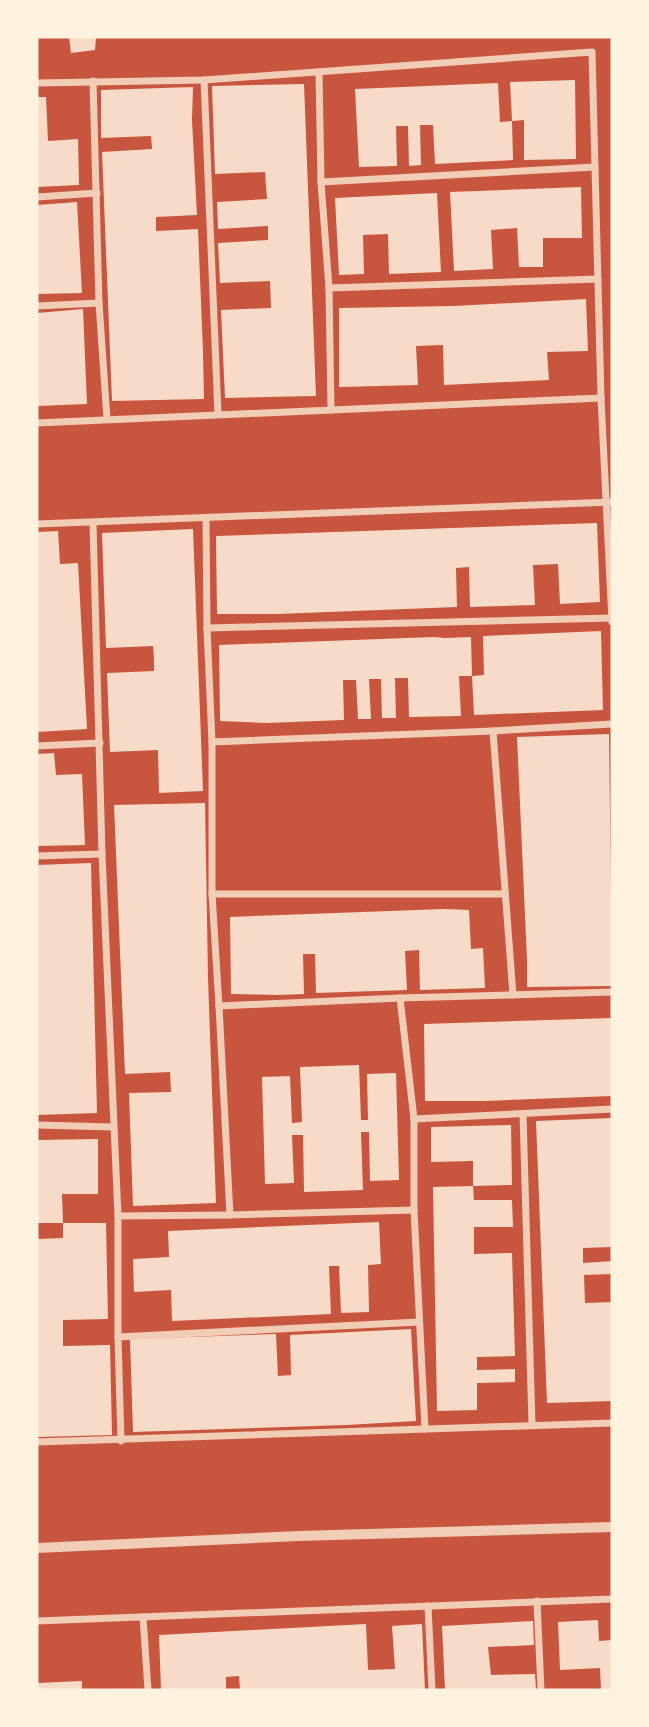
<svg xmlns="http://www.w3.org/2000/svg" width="649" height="1727" font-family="'Roboto Serif',serif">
	<rect width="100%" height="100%" fill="#c8553d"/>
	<g fill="#f7dbc8">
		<path d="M 69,37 L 96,37 L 95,50 L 71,53 Z"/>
		<path d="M 575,80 L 576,159 L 524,160 L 524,120 L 512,121 L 510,82 Z"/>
		<path d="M 498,83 L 500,122 L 512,121 L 513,160 L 435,164 L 433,125 L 420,125 L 421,165 L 409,166 L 408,126 L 396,126 L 397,166 L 359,167 L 355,89 Z"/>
		<path d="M 304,84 L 316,396 L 225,398 L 221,310 L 271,308 L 270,281 L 220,283 L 218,243 L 268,240 L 268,226 L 218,229 L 217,202 L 267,199 L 265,172 L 215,174 L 212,86 Z"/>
		<path d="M 193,87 L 192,120 L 197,215 L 156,217 L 156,231 L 198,229 L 203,351 L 204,399 L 112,401 L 102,152 L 152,149 L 151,136 L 101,138 L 101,90 Z"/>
		<path d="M 37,97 L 46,97 L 48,141 L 78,139 L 79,185 L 37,187 Z"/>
		<path d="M 581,187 L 582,238 L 543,238 L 543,267 L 519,267 L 517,228 L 491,230 L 493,269 L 454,271 L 450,192 Z"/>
		<path d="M 437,193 L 441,272 L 389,274 L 388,234 L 363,235 L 364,274 L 339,275 L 335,198 Z"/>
		<path d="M 77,202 L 82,293 L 37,294 L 37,205 Z"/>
		<path d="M 586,299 L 588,351 L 547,352 L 549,380 L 444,385 L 443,345 L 416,346 L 418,385 L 339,387 L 339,308 L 454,306 Z"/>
		<path d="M 83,309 L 87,404 L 37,406 L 37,313 Z"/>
		<path d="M 597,523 L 600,602 L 560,604 L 558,564 L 533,565 L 535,605 L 470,607 L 469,567 L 456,568 L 457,607 L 277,614 L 217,614 L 216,536 Z"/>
		<path d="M 193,529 L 203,791 L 159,793 L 158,750 L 110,752 L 107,673 L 154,671 L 154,658 L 153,646 L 106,648 L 102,533 Z"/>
		<path d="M 58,531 L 60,564 L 78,563 L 87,729 L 37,732 L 37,532 Z"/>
		<path d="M 601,631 L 603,710 L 474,715 L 472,676 L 484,675 L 483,636 Z"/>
		<path d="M 433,637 L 445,638 L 471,637 L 472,676 L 459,676 L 461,716 L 409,717 L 408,678 L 395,678 L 396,718 L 382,718 L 381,679 L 369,679 L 371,719 L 358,719 L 356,680 L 343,680 L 344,720 L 267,723 L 220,721 L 219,645 Z"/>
		<path d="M 609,734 L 612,986 L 527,987 L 527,960 L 517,737 Z"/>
		<path d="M 54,753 L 56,775 L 82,774 L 85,845 L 37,846 L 37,754 Z"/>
		<path d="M 205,803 L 208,978 L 216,1203 L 133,1206 L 129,1093 L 171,1092 L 170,1072 L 125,1074 L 114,805 Z"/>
		<path d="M 91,863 L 97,1113 L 37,1115 L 37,865 Z"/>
		<path d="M 444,909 L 469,910 L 471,949 L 483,948 L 485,988 L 420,990 L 419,950 L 405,951 L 407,990 L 316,993 L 315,954 L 303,954 L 304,994 L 278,995 L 231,994 L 230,917 Z"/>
		<path d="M 612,1018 L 612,1096 L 485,1101 L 425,1101 L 424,1024 Z"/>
		<path d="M 359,1065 L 361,1120 L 368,1120 L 367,1074 L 396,1073 L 399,1180 L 370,1181 L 369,1132 L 361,1132 L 363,1190 L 304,1192 L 303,1135 L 292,1135 L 294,1183 L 265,1184 L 262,1077 L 290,1076 L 292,1123 L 302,1122 L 300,1067 Z"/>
		<path d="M 612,1118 L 612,1247 L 583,1248 L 583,1263 L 612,1261 L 612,1274 L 584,1275 L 585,1303 L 612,1302 L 612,1401 L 547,1403 L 536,1121 Z"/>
		<path d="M 511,1125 L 512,1185 L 473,1186 L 473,1161 L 431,1162 L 431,1127 Z"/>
		<path d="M 98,1139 L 98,1194 L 62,1194 L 63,1223 L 106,1223 L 108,1319 L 63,1320 L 63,1346 L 110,1345 L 112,1435 L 37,1437 L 37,1239 L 63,1238 L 63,1223 L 37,1223 L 37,1140 Z"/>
		<path d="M 473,1186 L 474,1200 L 512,1200 L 513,1227 L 474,1227 L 474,1254 L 512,1253 L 515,1356 L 477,1357 L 477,1370 L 515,1369 L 515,1382 L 477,1383 L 477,1410 L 437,1411 L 433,1187 Z"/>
		<path d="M 379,1222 L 381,1264 L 368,1265 L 369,1312 L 341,1313 L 339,1266 L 329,1266 L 331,1314 L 172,1321 L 171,1290 L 134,1292 L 133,1259 L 169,1257 L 168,1231 Z"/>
		<path d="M 411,1329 L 416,1421 L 346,1425 L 133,1432 L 130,1339 L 276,1334 L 278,1376 L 291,1375 L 290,1335 Z"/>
		<path d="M 598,1620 L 599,1641 L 612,1640 L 612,1690 L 601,1690 L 600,1668 L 560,1670 L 558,1622 Z"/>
		<path d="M 533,1621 L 534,1645 L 488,1647 L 491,1675 L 535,1674 L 536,1690 L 445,1690 L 442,1626 Z"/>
		<path d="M 366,1624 L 368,1670 L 395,1669 L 392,1626 L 422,1624 L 425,1690 L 240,1690 L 239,1676 L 226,1677 L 226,1690 L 161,1690 L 159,1635 Z"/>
		<path d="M 82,1681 L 82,1690 L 37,1690 L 37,1683 Z"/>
	</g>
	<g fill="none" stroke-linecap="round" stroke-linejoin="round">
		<g stroke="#f1ccb7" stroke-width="7">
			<path d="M 319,72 L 321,182 L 329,288 L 331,410"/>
			<path d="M 204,80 L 218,414"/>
			<path d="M 93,81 L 99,303 L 107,419"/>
			<path d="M 37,83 L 204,80 L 592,52 L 601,398 L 612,622"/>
			<path d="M 321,182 L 595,167"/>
			<path d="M 37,197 L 97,193"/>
			<path d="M 329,288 L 598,279"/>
			<path d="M 37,306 L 99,303"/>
			<path d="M 37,423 L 601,398"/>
			<path d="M 206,519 L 207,628 L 212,742 L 212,894 L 219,1006 L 230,1215"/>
			<path d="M 93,523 L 102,854 L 118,1216 L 118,1337 L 121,1441"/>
			<path d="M 37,524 L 612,502"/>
			<path d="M 207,628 L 612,618"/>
			<path d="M 493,731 L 513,995"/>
			<path d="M 212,742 L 493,731 L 612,724"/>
			<path d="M 37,746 L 100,743"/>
			<path d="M 37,856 L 102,854"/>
			<path d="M 212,894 L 505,894"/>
			<path d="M 400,998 L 414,1119 L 414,1210 L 425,1429"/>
			<path d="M 219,1006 L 400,998 L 612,992"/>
			<path d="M 523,1114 L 532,1425"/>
			<path d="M 414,1119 L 612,1109"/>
			<path d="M 37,1125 L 113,1127"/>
			<path d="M 118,1216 L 230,1215 L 414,1210"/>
			<path d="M 118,1337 L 419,1322"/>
			<path d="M 37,1442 L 612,1423"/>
			<path d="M 537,1601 L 541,1690"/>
			<path d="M 428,1606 L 432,1690"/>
			<path d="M 143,1617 L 148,1690"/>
			<path d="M 37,1621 L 612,1599"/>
		</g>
		<path stroke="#f1ccb7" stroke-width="10" d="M 37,1548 L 298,1536 L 612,1527"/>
	</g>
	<rect width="649" height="1727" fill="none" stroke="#fff3e0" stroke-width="77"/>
</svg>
